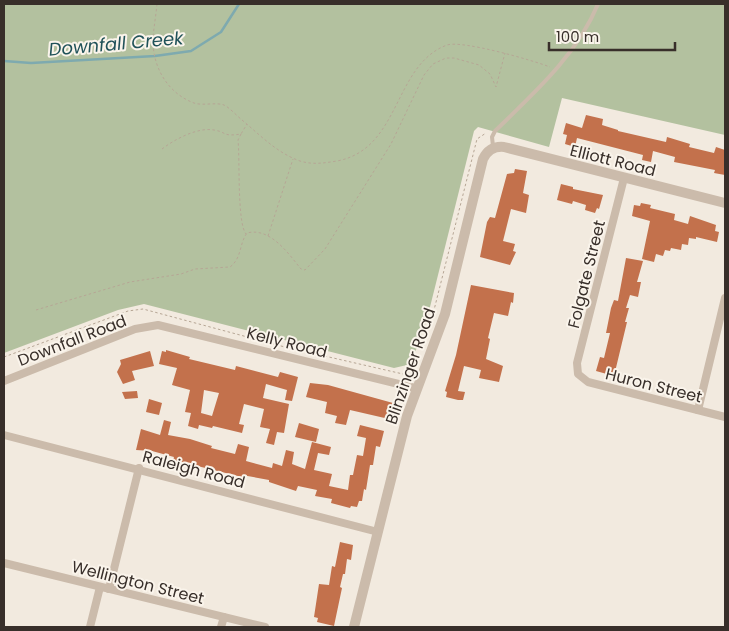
<svg xmlns="http://www.w3.org/2000/svg" width="729" height="631" font-family="Poppins,sans-serif">
	<rect width="100%" height="100%" fill="#f2eadf"/>
	<path fill="#b3c19f" d="M 4,4 L 725,4 L 725,135 L 562,98 L 549,147 L 478,127 L 474,131 L 427,319 L 416,350 L 407,365 L 394,368 L 144,304 L 118,310 L 4,353 Z"/>
	<g fill="none" stroke-linecap="round" stroke-linejoin="round">
		<path stroke="#7eaaaf" stroke-width="2.5" d="M 4,61 L 31,63 L 155,56 L 191,51 L 221,32 L 239,4"/>
	</g>
	<g fill="#c3714c" fill-rule="evenodd">
		<path d="M 586,115 L 603,119 L 602,125 L 618,130 L 618,131 L 666,142 L 667,137 L 690,144 L 689,147 L 714,153 L 716,147 L 725,150 L 725,175 L 714,173 L 715,170 L 674,162 L 675,157 L 653,151 L 651,162 L 642,160 L 643,155 L 577,138 L 575,147 L 565,144 L 567,135 L 563,134 L 566,123 L 582,128 Z"/>
		<path d="M 515,169 L 527,171 L 523,193 L 529,195 L 526,213 L 511,209 L 503,241 L 515,244 L 513,251 L 516,252 L 510,265 L 480,257 L 487,222 L 490,217 L 495,218 L 507,174 L 514,173 Z"/>
		<path d="M 561,184 L 573,187 L 573,189 L 603,195 L 599,209 L 597,208 L 595,213 L 585,210 L 586,205 L 573,201 L 572,204 L 557,200 Z"/>
		<path d="M 641,203 L 651,205 L 650,208 L 675,214 L 674,220 L 688,224 L 690,216 L 716,225 L 715,231 L 719,232 L 717,242 L 696,237 L 696,239 L 689,238 L 688,245 L 682,244 L 681,250 L 671,248 L 670,251 L 665,250 L 663,256 L 656,254 L 654,262 L 642,259 L 650,221 L 632,216 L 634,205 L 640,206 Z"/>
		<path d="M 626,258 L 643,261 L 637,282 L 641,282 L 638,297 L 630,295 L 626,308 L 629,308 L 625,322 L 627,322 L 614,376 L 596,371 L 600,357 L 604,358 L 610,333 L 606,333 L 611,308 L 614,300 L 618,301 Z"/>
		<path d="M 471,285 L 514,293 L 513,303 L 511,302 L 508,316 L 494,313 L 488,338 L 490,339 L 486,359 L 503,366 L 499,382 L 479,378 L 481,370 L 464,366 L 458,391 L 465,392 L 463,400 L 458,400 L 446,397 L 447,392 L 445,391 L 456,355 Z"/>
		<path d="M 166,350 L 190,357 L 189,359 L 235,370 L 236,366 L 278,377 L 280,372 L 298,377 L 292,401 L 285,400 L 287,390 L 266,384 L 263,398 L 289,404 L 284,433 L 277,432 L 274,445 L 266,443 L 270,429 L 260,427 L 264,409 L 244,404 L 239,424 L 244,425 L 242,433 L 213,426 L 212,428 L 199,425 L 198,429 L 188,426 L 191,413 L 185,412 L 190,390 L 172,385 L 177,368 L 159,364 L 162,351 L 166,352 ZM 204,390 L 219,393 L 212,416 L 201,413 Z"/>
		<path d="M 150,351 L 154,366 L 132,371 L 135,380 L 123,384 L 117,372 L 121,364 L 120,360 Z"/>
		<path d="M 310,383 L 328,385 L 393,403 L 389,419 L 350,410 L 346,425 L 335,423 L 337,416 L 325,413 L 327,402 L 306,397 Z"/>
		<path d="M 137,391 L 138,398 L 125,399 L 122,392 Z"/>
		<path d="M 149,399 L 162,403 L 159,415 L 146,412 Z"/>
		<path d="M 164,420 L 171,422 L 168,435 L 190,439 L 212,446 L 211,448 L 235,454 L 238,444 L 249,447 L 246,461 L 272,468 L 273,463 L 282,466 L 286,450 L 294,452 L 292,464 L 305,469 L 312,442 L 331,447 L 329,455 L 318,453 L 314,470 L 332,474 L 329,486 L 348,490 L 350,475 L 353,475 L 357,455 L 363,456 L 366,438 L 357,436 L 360,425 L 384,431 L 380,447 L 376,446 L 373,465 L 370,465 L 366,490 L 364,489 L 362,501 L 359,501 L 357,507 L 351,506 L 350,508 L 331,503 L 332,499 L 315,496 L 317,490 L 298,486 L 296,491 L 269,482 L 269,480 L 242,475 L 242,477 L 173,460 L 174,457 L 152,451 L 136,450 L 141,429 L 160,435 Z"/>
		<path d="M 299,423 L 319,429 L 316,442 L 295,437 Z"/>
		<path d="M 340,542 L 353,545 L 351,560 L 347,559 L 345,574 L 343,574 L 340,587 L 342,588 L 334,626 L 317,622 L 318,618 L 314,617 L 319,584 L 329,585 L 332,566 L 335,567 Z"/>
	</g>
	<g fill="none" stroke-linecap="round" stroke-linejoin="round">
		<g stroke="#b6a695" stroke-width="1" stroke-dasharray="2.5 2.5" stroke-linecap="butt">
			<path d="M 157,4 C 156,15 154,26 153,38 C 152,66 167,93 194,103 C 203,106 216,102 224,105 C 230,108 237,116 242,120 C 260,135 277,153 300,161 C 313,165 324,163 337,161 C 401,149 393,65 447,45 C 462,40 532,60 550,67"/>
			<path d="M 241,134 L 238,140 C 240,158 237,223 246,234"/>
			<path d="M 162,149 C 175,139 198,127 214,130 C 227,132 222,137 241,134 L 247,124"/>
			<path d="M 268,236 L 293,159"/>
			<path d="M 36,310 L 130,282 L 181,274 L 195,269 L 230,267 C 242,258 239,244 247,233 C 270,227 288,253 301,269 L 305,270 L 325,249 L 391,144 L 424,75 L 433,64 L 446,58 L 454,58 L 479,65 L 490,74 L 496,87 L 505,53"/>
			<path d="M 431,322 L 477,139 L 486,133"/>
			<path d="M 4,357 L 128,311 L 143,309 L 281,346 L 403,374 L 412,370 L 418,356"/>
		</g>
		<path stroke="#cbbbab" stroke-width="4" d="M 493,146 L 492,137 L 495,131 C 534,93 577,55 598,4"/>
		<g stroke="#cbbbab" stroke-width="8">
			<path d="M 624,178 L 577,363 L 578,374 L 588,382 L 725,417"/>
			<path d="M 4,381 L 135,329 L 158,325 L 415,388"/>
			<path d="M 698,410 L 725,298"/>
			<path d="M 4,435 L 378,532"/>
			<path d="M 4,563 L 265,627"/>
			<path d="M 109,589 L 139,468"/>
			<path d="M 90,627 L 100,587"/>
			<path d="M 221,627 L 224,617"/>
		</g>
		<path stroke="#cbbbab" stroke-width="10" d="M 354,627 L 407,416 L 445,314 L 483,159 C 487,151 494,146 504,147 L 725,203"/>
	</g>
	<g text-anchor="middle" stroke-width="4" stroke-linejoin="round" paint-order="stroke">
		<g font-size="16" fill="#382f2a" stroke="#faf4eb">
			<text transform="translate(613 160) rotate(14)" y="6">Elliott Road</text>
			<text transform="translate(586 274) rotate(-76)" y="6">Folgate Street</text>
			<text transform="translate(72 340) rotate(-21)" y="6">Downfall Road</text>
			<text transform="translate(287 342) rotate(14)" y="6">Kelly Road</text>
			<text transform="translate(410 366) rotate(-71)" y="6">Blinzinger Road</text>
			<text transform="translate(654 385) rotate(14)" y="6">Huron Street</text>
			<text transform="translate(194 469) rotate(15)" y="6">Raleigh Road</text>
			<text transform="translate(138 582) rotate(14)" y="6">Wellington Street</text>
		</g>
		<g font-size="18" font-style="italic" fill="#205259" stroke="#faf4eb">
			<text transform="translate(116 44) rotate(-5)" y="6">Downfall Creek</text>
		</g>
	</g>
	<rect width="729" height="631" fill="none" stroke="#382f2a" stroke-width="10"/>
	<path d="M549 42v8h126v-8" fill="none" stroke="#382f2a" stroke-width="2.5"/>
	<text x="556" y="42" font-size="15" fill="#382f2a" stroke="#faf4eb" stroke-width="4" paint-order="stroke">100 m</text>
</svg>
